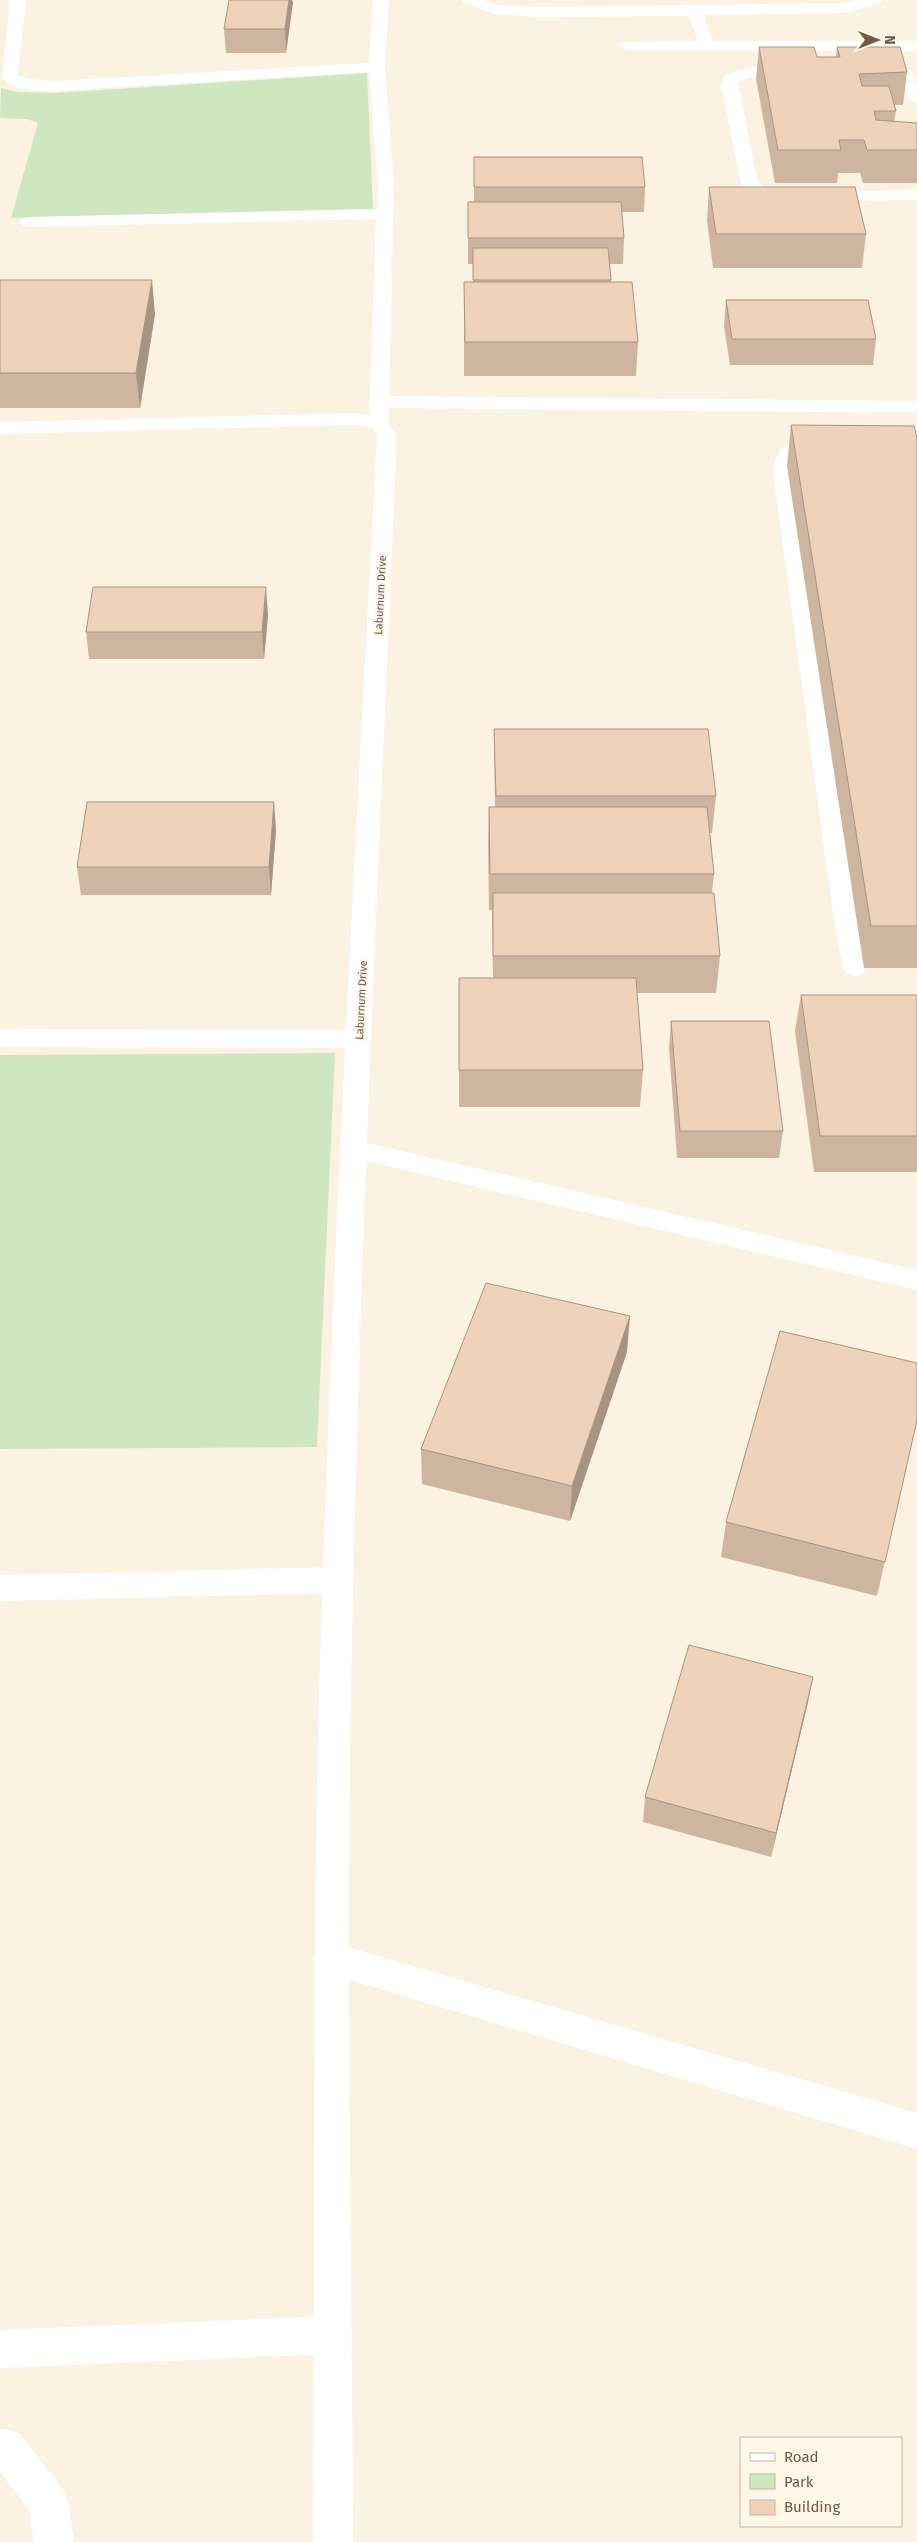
<svg xmlns="http://www.w3.org/2000/svg" width="917" height="2542" font-family="'Fira Sans',sans-serif">
	<rect width="100%" height="100%" fill="#fbf2e1"/>
	<g fill="#cee7c1">
		<path d="M 367,73 L 373,209 L 11,218 L 38,123 L 27,119 L 0,118 L 1,88 L 18,92 L 55,93 Z"/>
		<path d="M 335,1053 L 317,1447 L 0,1449 L 0,1055 Z"/>
	</g>
	<g fill="none" stroke-linecap="round" stroke-linejoin="round">
		<path fill="#fff" fill-rule="evenodd" d="M 0,2429 L 6,2429 L 20,2434 L 62,2488 L 68,2502 L 74,2542 L 34,2542 L 29,2510 L 0,2472 Z"/>
		<g fill="#fff" fill-rule="evenodd">
			<path d="M 10,0 L 26,0 L 18,75 L 28,79 L 55,81 L 369,63 L 373,0 L 389,0 L 385,67 L 394,186 L 389,396 L 917,401 L 917,413 L 389,408 L 389,420 L 386,424 L 372,424 L 369,420 L 376,219 L 29,227 L 23,226 L 20,222 L 23,218 L 29,217 L 377,209 L 378,186 L 369,72 L 55,91 C 39,90 12,92 2,77 Z"/>
			<path d="M 461,0 L 484,0 L 497,5 L 540,7 L 845,3 L 858,0 L 884,0 L 881,3 L 845,13 L 704,15 L 713,41 L 917,41 L 917,51 L 627,50 L 619,45 L 622,42 L 698,41 L 689,16 L 540,17 L 495,14 L 464,3 Z"/>
			<path d="M 870,65 C 910,65 917,61 917,104 L 909,99 C 899,61 892,80 864,73 L 862,70 Z"/>
			<path d="M 795,66 L 801,68 L 803,71 L 801,74 L 751,77 L 738,82 L 757,181 L 768,191 L 775,192 L 917,190 L 917,200 L 775,202 L 757,199 L 741,183 L 721,86 L 724,76 L 749,67 Z"/>
			<path d="M 824,437 L 831,439 L 834,443 L 831,447 L 807,450 L 794,457 L 793,472 L 859,928 L 867,968 L 864,974 L 855,976 L 846,974 L 843,968 L 835,928 L 773,472 C 777,439 795,439 824,437 Z"/>
			<path d="M 0,1029 L 359,1030 L 368,1033 L 372,1039 L 368,1045 L 359,1048 L 0,1047 Z"/>
			<path d="M 354,1140 L 917,1270 L 917,1290 L 345,1156 L 341,1149 L 345,1142 Z"/>
			<path d="M 337,1567 L 348,1571 L 352,1580 L 348,1589 L 337,1593 L 0,1601 L 0,1575 Z"/>
			<path d="M 330,1942 L 917,2113 L 917,2149 L 330,1974 L 318,1969 L 313,1958 L 318,1947 Z"/>
			<path d="M 333,2316 L 346,2322 L 352,2335 L 346,2348 L 333,2354 L 0,2368 L 0,2330 Z"/>
		</g>
		<path fill="#fff" fill-rule="evenodd" d="M 356,413 L 386,420 L 397,435 C 379,855 358,1275 351,1695 C 346,1977 352,2260 353,2542 L 313,2542 C 315,2260 312,1977 319,1695 C 331,1274 355,855 377,435 L 372,428 L 356,425 L 0,434 L 0,422 Z"/>
	</g>
	<g fill="#ceb5a0">
		<path d="M 293,2 L 286,53 L 226,53 L 224,29 Z"/>
		<path d="M 759,47 L 817,57 L 836,57 L 837,47 L 907,72 L 903,105 L 894,105 L 896,111 L 894,122 L 917,123 L 917,183 L 863,183 L 860,173 L 838,173 L 837,183 L 775,183 L 756,79 Z"/>
		<path d="M 474,157 L 645,187 L 644,212 L 622,212 L 624,238 L 623,264 L 610,264 L 611,282 L 638,342 L 636,376 L 464,376 L 464,282 L 473,282 L 473,264 L 468,264 L 468,202 L 474,202 Z"/>
		<path d="M 709,187 L 866,234 L 862,268 L 713,268 L 707,220 Z"/>
		<path d="M 0,280 L 155,314 L 140,408 L 0,408 Z"/>
		<path d="M 726,300 L 876,339 L 873,365 L 730,365 L 724,326 Z"/>
		<path d="M 791,425 L 917,438 L 917,968 L 864,968 L 787,466 Z"/>
		<path d="M 268,615 L 264,659 L 89,659 L 86,632 Z"/>
		<path d="M 494,729 L 716,796 L 712,833 L 710,833 L 714,874 L 712,893 L 720,956 L 716,993 L 637,993 L 643,1070 L 640,1107 L 459,1107 L 459,978 L 493,978 L 492,910 L 489,910 L 488,844 L 489,807 L 495,807 Z"/>
		<path d="M 276,830 L 271,895 L 81,895 L 77,867 Z"/>
		<path d="M 801,995 L 917,995 L 917,1172 L 814,1172 L 795,1031 Z"/>
		<path d="M 671,1021 L 783,1131 L 779,1158 L 677,1158 L 669,1048 Z"/>
		<path d="M 627,1352 L 570,1521 L 422,1484 L 421,1449 Z"/>
		<path d="M 917,1420 L 877,1596 L 721,1557 L 726,1522 Z"/>
		<path d="M 808,1702 L 771,1857 L 643,1822 L 645,1797 Z"/>
	</g>
	<g fill="#a79382">
		<path d="M 289,0 L 292,0 L 293,2 L 286,53 L 285,29 Z"/>
		<path d="M 152,280 L 155,314 L 140,408 L 136,373 Z"/>
		<path d="M 266,587 L 268,615 L 264,659 L 262,632 Z"/>
		<path d="M 274,802 L 276,830 L 271,895 L 269,867 Z"/>
		<path d="M 630,1316 L 627,1352 L 570,1521 L 572,1486 Z"/>
		<path d="M 813,1677 L 808,1702 L 771,1857 L 776,1833 Z"/>
	</g>
	<g fill="#efd2ba" stroke="#a79382">
		<path d="M 229,0 L 289,0 L 285,29 L 224,29 Z"/>
		<path d="M 759,47 L 814,47 L 817,57 L 840,57 L 837,47 L 900,47 L 907,72 L 859,74 L 862,86 L 889,86 L 896,111 L 874,111 L 876,120 L 917,123 L 917,150 L 867,150 L 864,140 L 839,140 L 841,150 L 778,150 Z"/>
		<path d="M 474,157 L 642,157 L 645,187 L 474,187 Z"/>
		<path d="M 709,187 L 855,187 L 866,234 L 716,234 Z"/>
		<path d="M 468,202 L 621,202 L 624,238 L 468,238 Z"/>
		<path d="M 473,248 L 608,248 L 611,280 L 473,280 Z"/>
		<path d="M 0,280 L 152,280 L 136,373 L 0,373 Z"/>
		<path d="M 464,282 L 632,282 L 638,342 L 465,342 Z"/>
		<path d="M 726,300 L 868,300 L 876,339 L 732,339 Z"/>
		<path d="M 791,425 L 914,426 L 917,438 L 917,926 L 871,926 Z"/>
		<path d="M 93,587 L 266,587 L 262,632 L 86,632 Z"/>
		<path d="M 494,729 L 708,729 L 716,796 L 496,796 Z"/>
		<path d="M 87,802 L 274,802 L 269,867 L 77,867 Z"/>
		<path d="M 489,807 L 707,807 L 714,874 L 490,874 Z"/>
		<path d="M 493,893 L 714,893 L 720,956 L 493,956 Z"/>
		<path d="M 459,978 L 636,978 L 643,1070 L 459,1070 Z"/>
		<path d="M 801,995 L 917,995 L 917,1136 L 820,1136 Z"/>
		<path d="M 671,1021 L 769,1021 L 783,1131 L 680,1131 Z"/>
		<path d="M 486,1283 L 630,1316 L 572,1486 L 421,1449 Z"/>
		<path d="M 780,1331 L 917,1363 L 917,1420 L 885,1562 L 726,1522 Z"/>
		<path d="M 689,1645 L 813,1677 L 776,1833 L 645,1797 Z"/>
	</g>
	<g text-anchor="middle" stroke-width="4" stroke-linejoin="round" paint-order="stroke">
		<g font-size="11" fill="#705949" stroke="#fef6e6">
			<text transform="translate(380 595) rotate(-87)" y="4">Laburnum Drive</text>
			<text transform="translate(361 1000) rotate(-87)" y="4">Laburnum Drive</text>
		</g>
	</g>
	<rect x="740" y="2437" width="162" height="90" fill="#fef6e6" stroke="#c5b7a7"/>
	<rect x="750" y="2453" width="25" height="8" fill="#ffffff" stroke="#c5b7a7"/>
	<text x="784" y="2462" font-size="15" fill="#705949">Road</text>
	<rect x="750" y="2474" width="25" height="15" fill="#cee7c1" stroke="#c5b7a7"/>
	<text x="784" y="2487" font-size="15" fill="#705949">Park</text>
	<rect x="750" y="2500" width="25" height="15" fill="#efd2ba" stroke="#c5b7a7"/>
	<text x="784" y="2512" font-size="15" fill="#705949">Building</text>
	<g transform="translate(877 40) rotate(90)" stroke="#fef6e6" stroke-width="4" paint-order="stroke">
	<path d="M0-4L9 19L0 12L-9 19Z" fill="#705949"/>
	<text y="-8" font-size="14" font-weight="bold" text-anchor="middle" fill="#705949">N</text>
	</g>
</svg>
